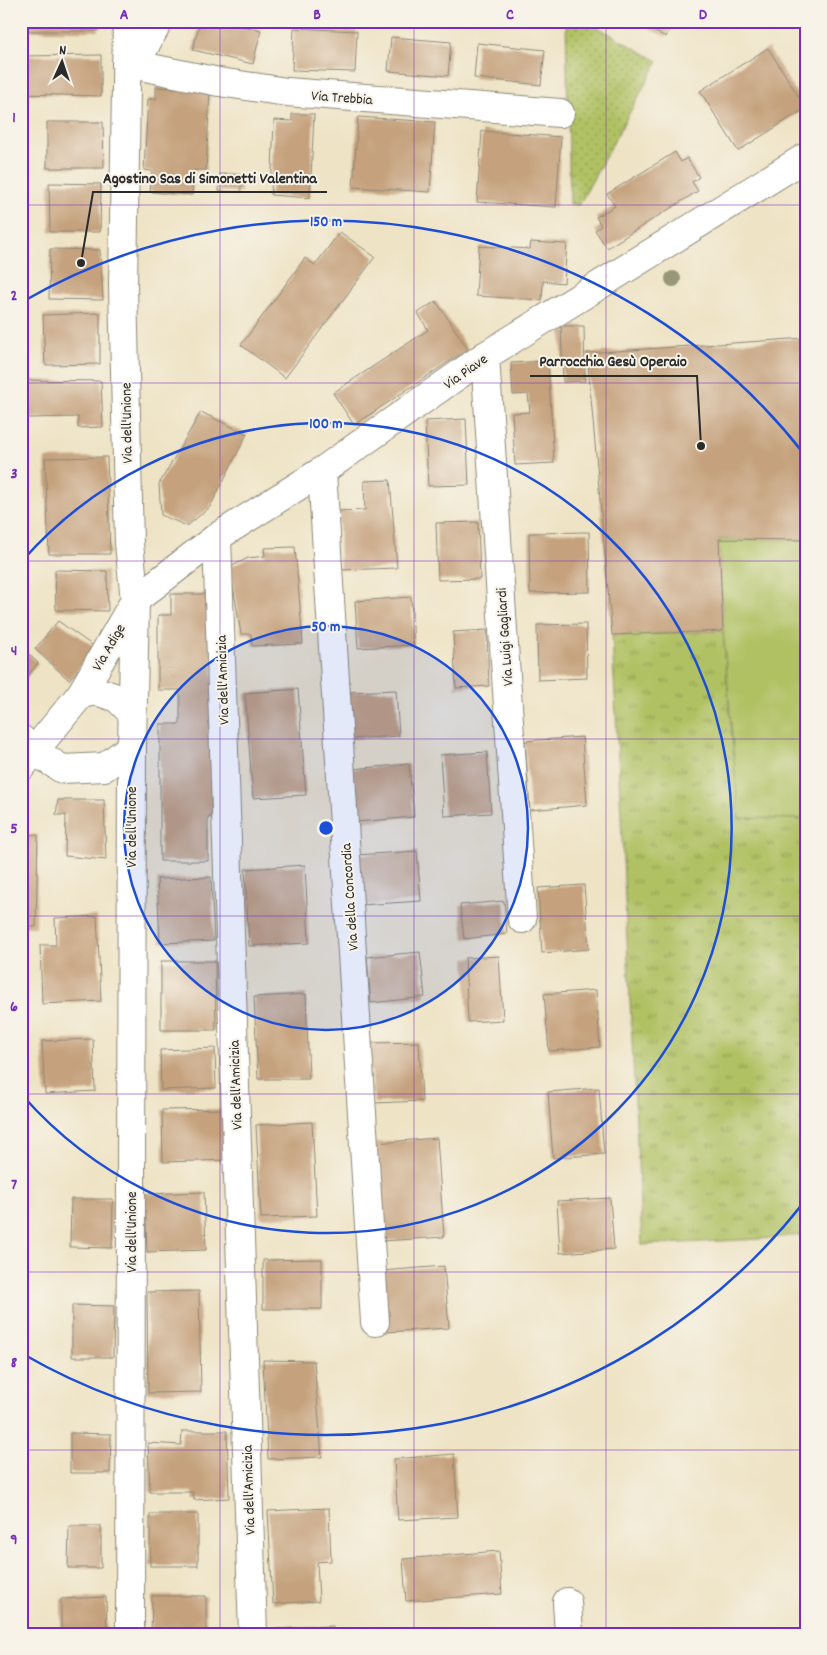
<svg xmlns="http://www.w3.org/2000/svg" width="827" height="1655" font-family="Dekko,sans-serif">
	<defs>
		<pattern id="grass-tufts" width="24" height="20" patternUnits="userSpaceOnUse" patternTransform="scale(1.25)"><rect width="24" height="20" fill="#b0c164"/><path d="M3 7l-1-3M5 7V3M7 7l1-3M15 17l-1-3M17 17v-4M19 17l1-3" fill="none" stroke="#8f9d53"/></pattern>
		<pattern id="park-dots" width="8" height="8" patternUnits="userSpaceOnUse" patternTransform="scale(1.25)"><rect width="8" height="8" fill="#b0c164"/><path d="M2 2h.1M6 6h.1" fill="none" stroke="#8f9d53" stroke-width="1.8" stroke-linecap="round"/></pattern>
	</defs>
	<rect width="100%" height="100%" fill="#f7f3e8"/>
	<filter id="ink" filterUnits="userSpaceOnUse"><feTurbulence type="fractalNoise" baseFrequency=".02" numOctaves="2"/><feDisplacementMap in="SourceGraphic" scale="10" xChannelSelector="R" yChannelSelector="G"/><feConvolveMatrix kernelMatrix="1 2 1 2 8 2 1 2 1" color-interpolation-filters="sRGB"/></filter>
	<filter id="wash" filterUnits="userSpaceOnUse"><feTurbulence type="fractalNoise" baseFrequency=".0096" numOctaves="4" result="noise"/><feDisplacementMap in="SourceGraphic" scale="20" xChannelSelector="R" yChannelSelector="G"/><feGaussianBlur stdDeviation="1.12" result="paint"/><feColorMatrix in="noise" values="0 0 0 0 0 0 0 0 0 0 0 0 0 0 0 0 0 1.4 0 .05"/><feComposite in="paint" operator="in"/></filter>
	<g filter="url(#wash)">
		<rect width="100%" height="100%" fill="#eee3c5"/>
		<path fill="url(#grass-tufts)" stroke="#6e7648" d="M 723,631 L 739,818 L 806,819 L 806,1199 L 801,1198 L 801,1235 L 761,1239 L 642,1245 L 612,635 Z"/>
		<path fill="url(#park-dots)" stroke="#6e7648" d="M 566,21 L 587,21 L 658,61 L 579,205 L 570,204 Z"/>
		<path fill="#b0c164" stroke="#6e7648" d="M 719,539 L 806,540 L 806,819 L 739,818 L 723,631 Z"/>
		<g id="blocks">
			<g fill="#c5a17d">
				<rect x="25" y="21" width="73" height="10"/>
				<path d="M 200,21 L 221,21 L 261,30 L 253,64 L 193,50 Z"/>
				<path d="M 633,21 L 674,21 L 666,37 Z"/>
				<path d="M 294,28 L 357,31 L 355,72 L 292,70 Z"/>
				<path d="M 391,37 L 451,42 L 448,76 L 388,71 Z"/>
				<path d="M 477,43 L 545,50 L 541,85 L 474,78 Z"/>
				<path d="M 768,48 L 806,108 L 738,151 L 700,91 Z"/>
				<path d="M 101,55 L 101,96 L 21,94 L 21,56 Z"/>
				<path d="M 156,87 L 210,90 L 206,170 L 194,170 L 192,195 L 150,192 L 152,171 L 144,170 L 148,99 L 156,99 Z"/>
				<path d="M 292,114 L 314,114 L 310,198 L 271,195 L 274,120 L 292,121 Z"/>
				<path d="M 358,117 L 435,122 L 430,192 L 353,187 Z"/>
				<path d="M 47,122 L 103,122 L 104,168 L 47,168 Z"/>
				<path d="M 482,131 L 561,137 L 556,207 L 477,202 Z"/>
				<path d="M 675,152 L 681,162 L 687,158 L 699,177 L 692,182 L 698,191 L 607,248 L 595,230 L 601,226 L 596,217 L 615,206 L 607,194 Z"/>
				<path d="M 220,174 L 241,175 L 241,192 L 219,191 Z"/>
				<path d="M 49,183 L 101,184 L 100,232 L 50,232 Z"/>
				<path d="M 340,232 L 375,257 L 285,378 L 241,345 L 305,258 L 315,265 Z"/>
				<path d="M 531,242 L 567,244 L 564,283 L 543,281 L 542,300 L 476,296 L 479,246 L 530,249 Z"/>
				<path d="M 50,249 L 100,250 L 103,300 L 49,299 Z"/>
				<path d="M 436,301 L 468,349 L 354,425 L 333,393 L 428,330 L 418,313 Z"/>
				<path d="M 100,313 L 100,364 L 45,365 L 43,315 Z"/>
				<path d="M 561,326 L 584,326 L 585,381 L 563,382 Z"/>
				<path d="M 806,338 L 806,540 L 719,539 L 723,631 L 612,635 L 587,353 Z"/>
				<path d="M 548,361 L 554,463 L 515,465 L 512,413 L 530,412 L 528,394 L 513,395 L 511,363 Z"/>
				<path d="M 26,380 L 101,381 L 103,427 L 78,428 L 78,417 L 27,418 Z"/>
				<path d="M 201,412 L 247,434 L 210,507 L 187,526 L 161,515 L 159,484 Z"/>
				<path d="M 466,419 L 469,485 L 428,486 L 425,421 Z"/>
				<path d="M 107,457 L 110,554 L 49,554 L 45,458 Z"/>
				<path d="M 390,480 L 397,568 L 340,570 L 339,511 L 365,510 L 364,481 Z"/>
				<path d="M 478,522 L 480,579 L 438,580 L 436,523 Z"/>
				<path d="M 589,532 L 590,592 L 530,593 L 529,533 Z"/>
				<path d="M 295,547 L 303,644 L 252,646 L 251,634 L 241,634 L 230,567 L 248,558 L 265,556 L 264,548 Z"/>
				<path d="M 55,570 L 107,571 L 108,611 L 56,610 Z"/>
				<path d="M 171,594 L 209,594 L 220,817 L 208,817 L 208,861 L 160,861 L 160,724 L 180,724 L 180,690 L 158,690 L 158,615 L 171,615 Z"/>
				<path d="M 411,597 L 414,645 L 358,648 L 355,601 Z"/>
				<path d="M 58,621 L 96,648 L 69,680 L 35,649 Z"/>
				<path d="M 586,624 L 587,678 L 538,680 L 537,625 Z"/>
				<path d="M 487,630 L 489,686 L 456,688 L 453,632 Z"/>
				<path d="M 21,647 L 38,663 L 21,685 Z"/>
				<path d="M 298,689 L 306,795 L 253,798 L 245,693 Z"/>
				<path d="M 396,690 L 399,736 L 351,739 L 348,692 Z"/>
				<path d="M 582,737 L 587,805 L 530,810 L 525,741 Z"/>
				<path d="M 487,752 L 491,813 L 444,816 L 440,755 Z"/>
				<path d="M 409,764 L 414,817 L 357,822 L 352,769 Z"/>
				<path d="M 58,800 L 104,800 L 106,860 L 65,856 L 66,815 L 56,815 Z"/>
				<path d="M 21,834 L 38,835 L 36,927 L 21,927 Z"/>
				<path d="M 417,851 L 421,901 L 361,905 L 357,855 Z"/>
				<path d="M 305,865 L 309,943 L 249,946 L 245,869 Z"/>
				<path d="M 211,877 L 214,941 L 160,943 L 157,879 Z"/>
				<path d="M 584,885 L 589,949 L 542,953 L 538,888 Z"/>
				<path d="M 504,901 L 507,934 L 464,939 L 460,905 Z"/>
				<path d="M 97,916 L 101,1001 L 42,1004 L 40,945 L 56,945 L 55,918 Z"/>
				<path d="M 420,952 L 425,997 L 371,1003 L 367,957 Z"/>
				<path d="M 499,956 L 503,1020 L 468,1022 L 465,958 Z"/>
				<path d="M 161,961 L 215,961 L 216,1030 L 161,1030 Z"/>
				<path d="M 596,990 L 600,1047 L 549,1051 L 544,994 Z"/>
				<path d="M 306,994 L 309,1079 L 258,1079 L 254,997 Z"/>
				<path d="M 93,1039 L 95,1091 L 45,1094 L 42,1041 Z"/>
				<path d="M 419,1042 L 422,1101 L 374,1103 L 369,1043 Z"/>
				<path d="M 215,1048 L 216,1088 L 161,1090 L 160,1050 Z"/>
				<path d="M 599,1088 L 604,1154 L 553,1158 L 548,1092 Z"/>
				<path d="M 230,1109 L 231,1160 L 163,1162 L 162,1110 Z"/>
				<path d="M 312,1122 L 317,1216 L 261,1218 L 256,1125 Z"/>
				<path d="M 437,1138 L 444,1237 L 382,1241 L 375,1143 Z"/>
				<path d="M 204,1192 L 206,1250 L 147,1252 L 145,1194 Z"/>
				<path d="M 610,1198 L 614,1249 L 560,1253 L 557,1201 Z"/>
				<path d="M 71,1199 L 113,1199 L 112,1248 L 70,1247 Z"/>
				<path d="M 322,1259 L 322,1309 L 263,1309 L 263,1260 Z"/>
				<path d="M 444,1266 L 449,1328 L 386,1332 L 381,1271 Z"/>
				<path d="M 199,1291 L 201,1392 L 148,1393 L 147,1292 Z"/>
				<path d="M 72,1305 L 114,1306 L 113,1357 L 72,1357 Z"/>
				<path d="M 263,1360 L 314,1361 L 322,1457 L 268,1459 Z"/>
				<path d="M 182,1431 L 227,1431 L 229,1498 L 194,1500 L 193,1492 L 150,1492 L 148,1443 L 181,1445 Z"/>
				<path d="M 70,1433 L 111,1434 L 110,1473 L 70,1473 Z"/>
				<path d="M 454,1454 L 458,1517 L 398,1520 L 394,1459 Z"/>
				<path d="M 329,1508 L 331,1561 L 317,1562 L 319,1601 L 273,1604 L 268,1511 Z"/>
				<rect x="150" y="1514" width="48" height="52"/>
				<path d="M 69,1526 L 101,1526 L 101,1568 L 68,1568 Z"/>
				<path d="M 499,1551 L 502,1594 L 406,1601 L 403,1559 Z"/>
				<path d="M 152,1596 L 206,1596 L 206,1634 L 151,1634 Z"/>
				<path d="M 106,1597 L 107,1634 L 70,1634 L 70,1629 L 61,1630 L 61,1599 Z"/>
				<path d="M 333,1626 L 334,1634 L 274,1634 L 274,1629 Z"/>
			</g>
		</g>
	</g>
	<g filter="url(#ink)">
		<use href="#blocks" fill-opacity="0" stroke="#8c8778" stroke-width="1"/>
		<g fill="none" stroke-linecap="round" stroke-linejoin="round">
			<defs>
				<g id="minor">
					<path d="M 127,21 L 123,286 L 129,544 L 135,600 L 132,746 L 130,1634"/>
					<path d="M 126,63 L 219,82 L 287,92 L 560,113"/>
					<path d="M 136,65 L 147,42 L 159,21"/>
					<path d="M 485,356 L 522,919"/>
					<path d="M 322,471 L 375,1322"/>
					<path d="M 217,537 L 253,1634"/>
					<path d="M 81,694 L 96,691 L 117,698 L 132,713"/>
					<path d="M 21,739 L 34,751 L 62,769 L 105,767 L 132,746"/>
					<path d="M 21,767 L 81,694 L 135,600 L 217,537 L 322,471 L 485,356 L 806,157"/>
					<path d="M 567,1602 L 569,1634"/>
				</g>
			</defs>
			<use href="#minor" stroke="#8c8778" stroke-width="30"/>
			<use href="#minor" stroke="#fff" stroke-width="28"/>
		</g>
		<circle fill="#99977a" cx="673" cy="279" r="8"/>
	</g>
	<path fill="none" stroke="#7b2cbf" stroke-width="1" stroke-opacity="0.55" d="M 220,21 L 220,1634M 414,21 L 414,1634M 606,21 L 606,1634M 21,205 L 806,205M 21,383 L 806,383M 21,561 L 806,561M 21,739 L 806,739M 21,916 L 806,916M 21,1094 L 806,1094M 21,1272 L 806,1272M 21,1450 L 806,1450"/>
	<circle cx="326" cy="828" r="202" fill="#1d4ed8" fill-opacity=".12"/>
	<g fill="none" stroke="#1d4ed8" stroke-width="2.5">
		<circle cx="326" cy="828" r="202"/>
		<path d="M23 560A405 405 0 1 1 23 1096"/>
		<path d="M804 1202A607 607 0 0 1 23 1354M22 302A607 607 0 0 1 804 454"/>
	</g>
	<g text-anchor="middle" stroke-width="4" stroke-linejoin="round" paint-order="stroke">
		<g font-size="15" fill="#2b2b2b" stroke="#f7f3e8">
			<text transform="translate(342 97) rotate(4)" y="5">Via Trebbia</text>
			<text transform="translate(465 371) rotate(-35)" y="5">Via Piave</text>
			<text transform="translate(126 423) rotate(-91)" y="5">Via dell'Unione</text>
			<text transform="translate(504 637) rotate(-94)" y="5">Via Luigi Gagliardi</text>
			<text transform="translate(108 647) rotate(-60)" y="5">Via Adige</text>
			<text transform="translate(222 680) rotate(-92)" y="5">Via dell'Amicizia</text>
			<text transform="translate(131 827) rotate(-90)" y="5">Via dell'Unione</text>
			<text transform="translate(349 897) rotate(-94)" y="5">Via della Concordia</text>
			<text transform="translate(235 1085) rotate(-92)" y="5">Via dell'Amicizia</text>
			<text transform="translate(131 1232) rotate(-90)" y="5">Via dell'Unione</text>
			<text transform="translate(248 1490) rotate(-92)" y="5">Via dell'Amicizia</text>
		</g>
	</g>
	<circle cx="326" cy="828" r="8" fill="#1d4ed8" stroke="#f7f3e8" stroke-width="2.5"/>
	<g font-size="15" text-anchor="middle" font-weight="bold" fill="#1d4ed8" stroke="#f7f3e8" stroke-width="4" stroke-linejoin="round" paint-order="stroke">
		<text x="326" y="226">150 m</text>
		<text x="326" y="428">100 m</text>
		<text x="326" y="631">50 m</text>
	</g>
	<path fill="none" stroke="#2b2b2b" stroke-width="2" d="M81 263L93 192H327M701 446L697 376H530"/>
	<g fill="#2b2b2b" stroke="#f7f3e8" stroke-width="2">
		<circle cx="81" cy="263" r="5"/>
		<circle cx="701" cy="446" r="5"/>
	</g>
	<g font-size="16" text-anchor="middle" font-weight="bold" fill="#2b2b2b" stroke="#f7f3e8" stroke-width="4" stroke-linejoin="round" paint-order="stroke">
		<text x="210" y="183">Agostino Sas di Simonetti Valentina</text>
		<text x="613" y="366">Parrocchia Gesù Operaio</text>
	</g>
	<rect width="827" height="1655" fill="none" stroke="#f7f3e8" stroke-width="55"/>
	<g transform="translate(62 62) rotate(3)" stroke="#f7f3e8" stroke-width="4" paint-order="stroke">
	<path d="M0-4L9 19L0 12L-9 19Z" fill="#2b2b2b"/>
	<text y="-8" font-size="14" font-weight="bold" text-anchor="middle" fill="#2b2b2b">N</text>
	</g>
	<rect x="28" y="28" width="772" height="1600" fill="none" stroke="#7b2cbf" stroke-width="2"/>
	<g font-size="16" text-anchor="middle" font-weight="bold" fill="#7b2cbf">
		<text x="124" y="19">A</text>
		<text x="317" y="19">B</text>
		<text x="510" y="19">C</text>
		<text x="703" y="19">D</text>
		<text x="14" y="122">1</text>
		<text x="14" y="300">2</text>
		<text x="14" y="478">3</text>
		<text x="14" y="655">4</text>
		<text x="14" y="833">5</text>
		<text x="14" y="1011">6</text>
		<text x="14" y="1189">7</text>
		<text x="14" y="1367">8</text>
		<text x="14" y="1544">9</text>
	</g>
</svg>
